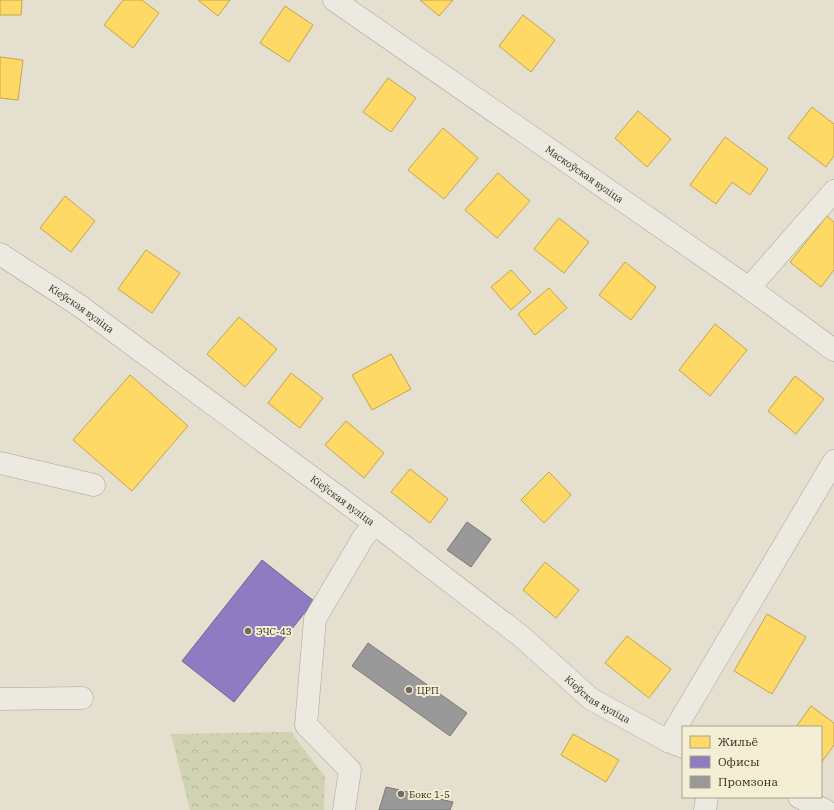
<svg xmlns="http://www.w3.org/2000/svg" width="834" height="810" font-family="'IBM Plex Serif',serif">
	<defs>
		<pattern id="park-crowns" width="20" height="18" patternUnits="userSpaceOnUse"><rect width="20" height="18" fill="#d0d3b2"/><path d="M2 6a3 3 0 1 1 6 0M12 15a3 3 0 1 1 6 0" fill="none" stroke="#b3b599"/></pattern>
	</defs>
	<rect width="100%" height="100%" fill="#e4dfce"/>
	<path fill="url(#park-crowns)" d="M 291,732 L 325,777 L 324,810 L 190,810 L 171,734 Z"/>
	<g fill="#ffd966" stroke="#c3a551">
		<path d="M 0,0 L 22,0 L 21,15 L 0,15 Z"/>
		<path d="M 123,0 L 142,0 L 159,13 L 133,48 L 104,25 Z"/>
		<path d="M 198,0 L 230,0 L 218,16 Z"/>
		<path d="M 420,0 L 453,0 L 439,16 Z"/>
		<path d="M 285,6 L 313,25 L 289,62 L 260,43 Z"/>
		<path d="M 523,15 L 555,40 L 531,72 L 499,46 Z"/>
		<path d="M 0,57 L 23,60 L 18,100 L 0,98 Z"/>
		<path d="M 388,78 L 416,98 L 391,132 L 363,112 Z"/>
		<path d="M 812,107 L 834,124 L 834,156 L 826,167 L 788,138 Z"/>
		<path d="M 638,111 L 671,139 L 647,167 L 615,138 Z"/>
		<path d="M 443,128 L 478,158 L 444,199 L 408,170 Z"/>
		<path d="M 725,137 L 768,169 L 750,195 L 732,182 L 716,204 L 690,185 Z"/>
		<path d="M 498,173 L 530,201 L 497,238 L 465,210 Z"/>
		<path d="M 65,196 L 95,221 L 71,252 L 40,228 Z"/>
		<path d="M 827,216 L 834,222 L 834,270 L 821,287 L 790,262 Z"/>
		<path d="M 559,218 L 589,242 L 564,273 L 534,249 Z"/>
		<path d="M 146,250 L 180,273 L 152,313 L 118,289 Z"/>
		<path d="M 625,262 L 656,287 L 631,320 L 599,295 Z"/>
		<path d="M 511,270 L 531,292 L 511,310 L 491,287 Z"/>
		<path d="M 549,288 L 567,308 L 535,335 L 518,314 Z"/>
		<path d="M 239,317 L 277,349 L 245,387 L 207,354 Z"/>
		<path d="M 715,324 L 747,350 L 710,396 L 679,370 Z"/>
		<path d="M 391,354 L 411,389 L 372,410 L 352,375 Z"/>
		<path d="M 291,373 L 323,398 L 300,428 L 268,403 Z"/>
		<path d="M 130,375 L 188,426 L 132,491 L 73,440 Z"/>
		<path d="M 795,376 L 824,399 L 796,434 L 768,411 Z"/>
		<path d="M 346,421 L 384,453 L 364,478 L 325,445 Z"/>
		<path d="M 410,469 L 448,499 L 430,523 L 391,492 Z"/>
		<path d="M 549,472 L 571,495 L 544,523 L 521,500 Z"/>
		<path d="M 545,562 L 579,590 L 556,618 L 523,590 Z"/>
		<path d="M 767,614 L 806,637 L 772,694 L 734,671 Z"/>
		<path d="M 627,636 L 671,669 L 649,698 L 605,663 Z"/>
		<path d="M 811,706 L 834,723 L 834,745 L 821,763 L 821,727 L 796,727 Z"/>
		<path d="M 573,734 L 619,760 L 606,782 L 561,755 Z"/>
	</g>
	<path fill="#8e7cc3" stroke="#746492" d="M 262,560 L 314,601 L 234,702 L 182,661 Z"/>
	<g fill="#999" stroke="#7c7975">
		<path d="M 467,522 L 491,539 L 471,567 L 447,550 Z"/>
		<path d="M 368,643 L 467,713 L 450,736 L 352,666 Z"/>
		<path d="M 386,787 L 453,802 L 450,810 L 379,810 Z"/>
	</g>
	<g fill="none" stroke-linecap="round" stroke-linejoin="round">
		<defs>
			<g id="minor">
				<path id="s1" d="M 334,0 L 749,288 L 834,350"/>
				<path id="s2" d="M 0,254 L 80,306 L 375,524 L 522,637 L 591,699 L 668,741 L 683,747"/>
				<path d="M 749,288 L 834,191"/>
				<path d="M 0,463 L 94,485"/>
				<path d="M 0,699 L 82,698"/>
				<path d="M 668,741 L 834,461"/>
				<path d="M 799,797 L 825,810"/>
				<path d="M 344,810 L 350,770 L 306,725 L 315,619 L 363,538 L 375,524"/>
				<path d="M 705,810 L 707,797"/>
			</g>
		</defs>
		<use href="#minor" stroke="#a9a497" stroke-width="23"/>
		<use href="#minor" stroke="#ece9e0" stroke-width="22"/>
	</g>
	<g fill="#746b5d" stroke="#f4eed5" stroke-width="1.5">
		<circle cx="248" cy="631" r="4"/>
		<circle cx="409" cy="690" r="4"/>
		<circle cx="401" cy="794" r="4"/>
	</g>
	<g text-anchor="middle" stroke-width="4" stroke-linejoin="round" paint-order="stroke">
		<g font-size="10" fill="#372d20" stroke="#f4eed5">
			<text dy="4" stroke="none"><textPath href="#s1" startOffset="305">Маскоўская вуліца</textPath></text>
			<text dy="4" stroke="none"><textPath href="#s2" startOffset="98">Кіеўская вуліца</textPath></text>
			<text dy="4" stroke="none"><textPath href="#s2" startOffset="422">Кіеўская вуліца</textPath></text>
			<text dy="4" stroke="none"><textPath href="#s2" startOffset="746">Кіеўская вуліца</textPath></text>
		</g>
		<g font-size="10" fill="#372d20" stroke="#f4eed5" text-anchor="start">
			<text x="256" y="635">ЭЧС-43</text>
			<text x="417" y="694">ЦРП</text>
			<text x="409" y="798">Бокс 1-5</text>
		</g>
	</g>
	<rect x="682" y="726" width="140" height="72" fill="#f4eed5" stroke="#a8a18d"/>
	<rect x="690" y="736" width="20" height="12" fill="#ffd966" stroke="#a8a18d"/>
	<text x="718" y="746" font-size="12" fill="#372d20">Жильё</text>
	<rect x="690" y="756" width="20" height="12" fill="#8e7cc3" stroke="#a8a18d"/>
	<text x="718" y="766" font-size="12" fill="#372d20">Офисы</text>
	<rect x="690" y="776" width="20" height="12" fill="#999999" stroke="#a8a18d"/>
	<text x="718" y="786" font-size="12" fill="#372d20">Промзона</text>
</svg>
